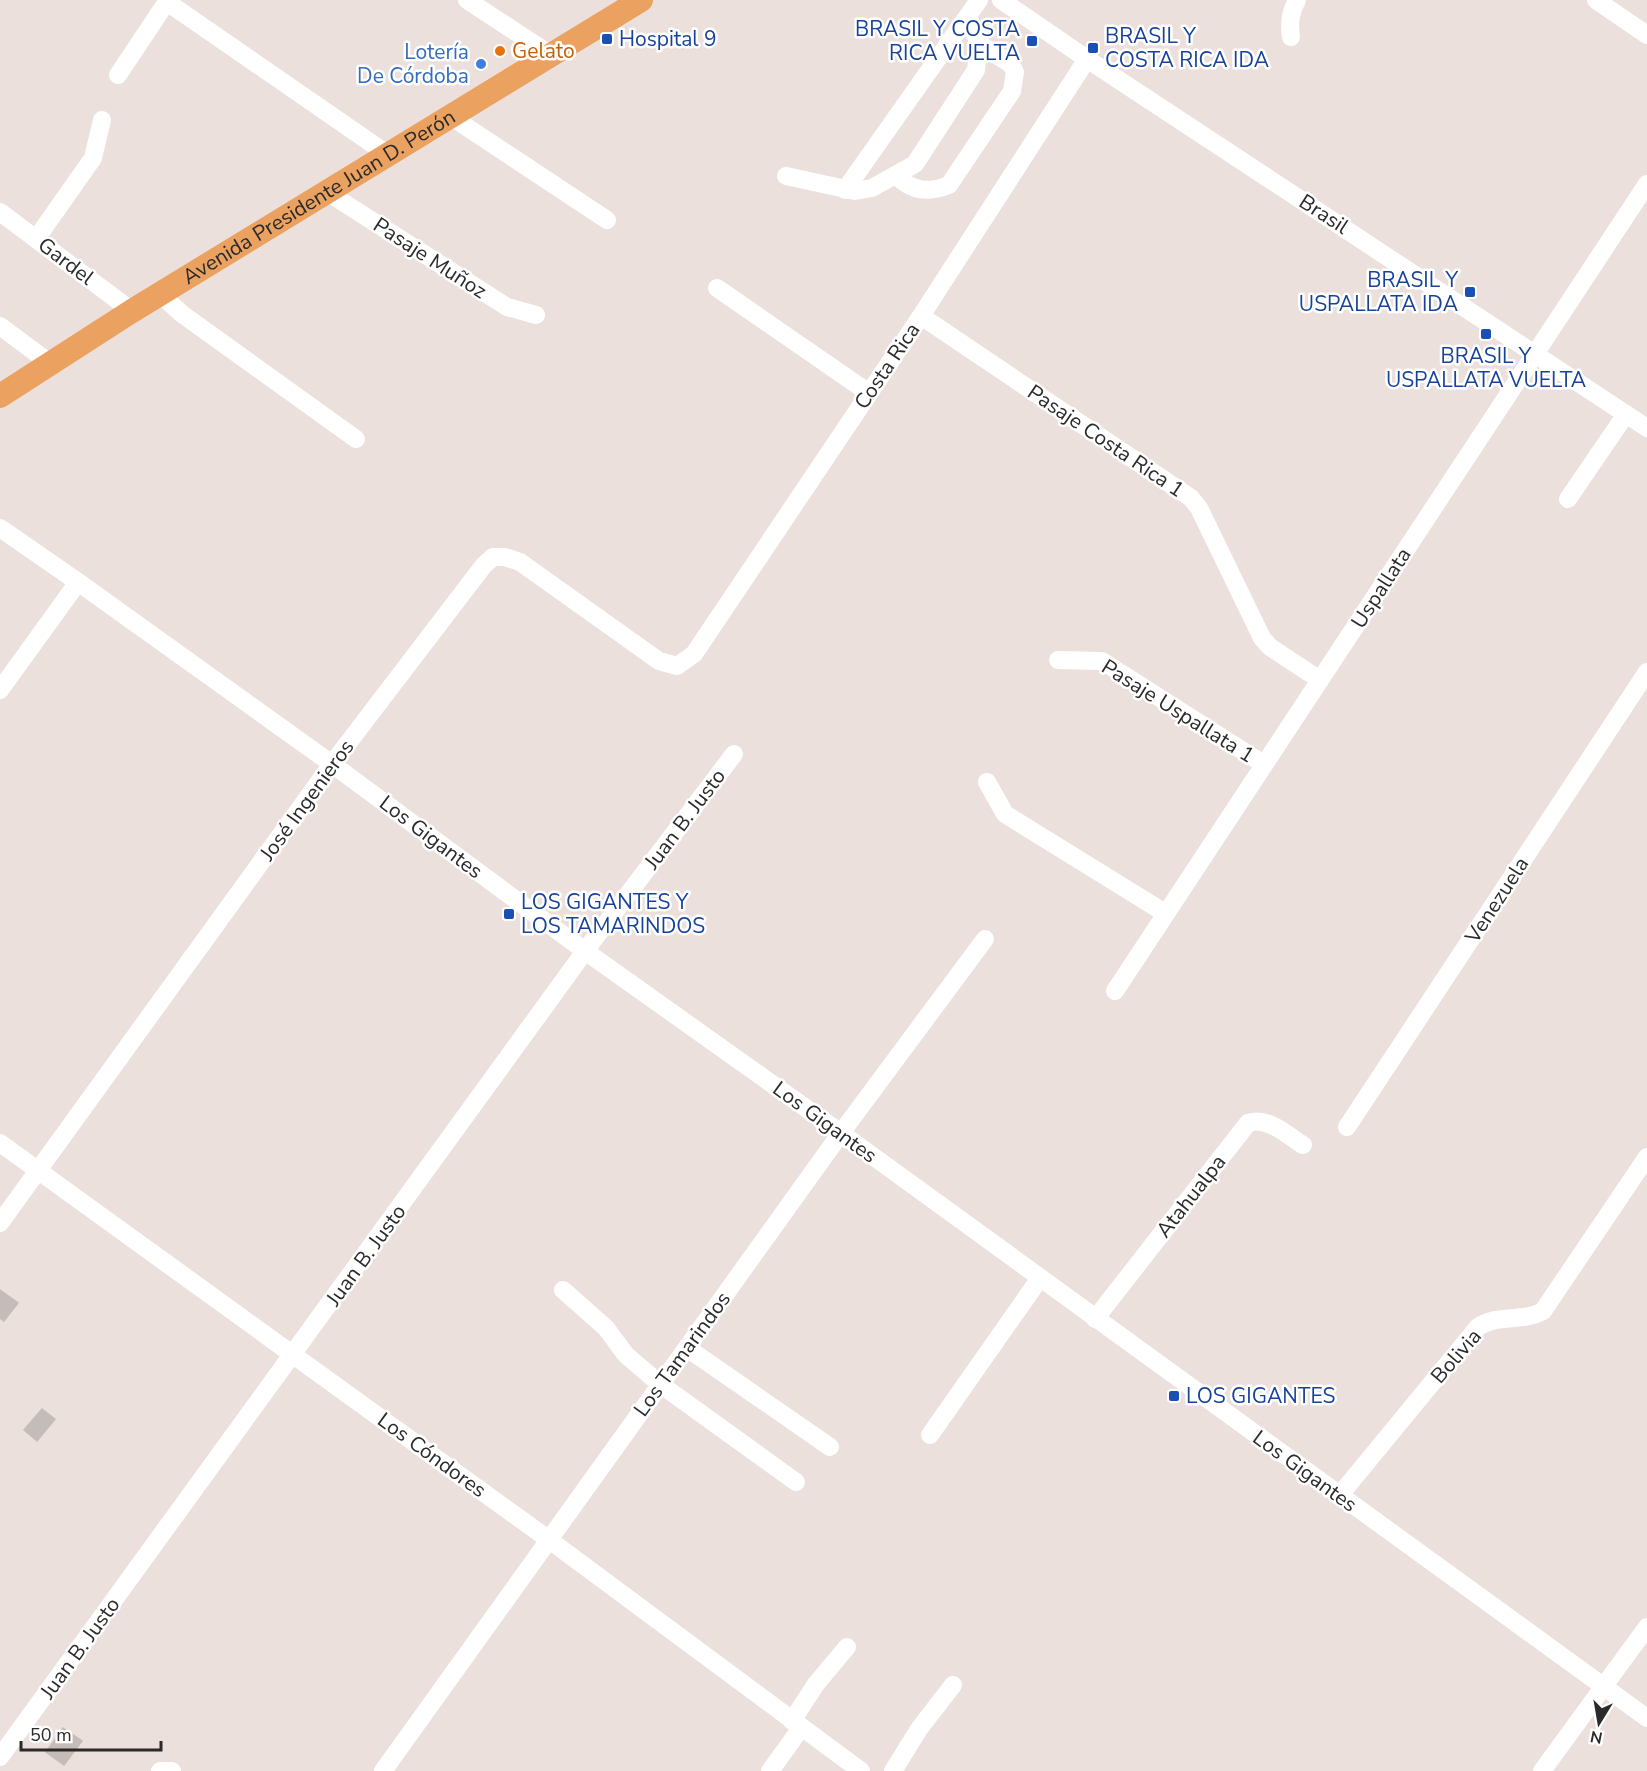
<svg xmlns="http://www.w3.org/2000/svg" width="1647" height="1771" font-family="'Nunito Sans',sans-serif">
	<rect width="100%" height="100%" fill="#ebe0dc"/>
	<g fill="#c4bcb8" stroke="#c7bcb6" stroke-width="1.5">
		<path d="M 0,1290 L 18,1303 L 4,1321 L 0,1318 Z"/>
		<path d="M 42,1409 L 55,1419 L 37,1441 L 24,1430 Z"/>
		<path d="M 63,1728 L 82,1741 L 64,1765 L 46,1752 Z"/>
	</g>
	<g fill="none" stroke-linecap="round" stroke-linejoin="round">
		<g stroke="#fff" stroke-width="18">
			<path d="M 467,0 L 551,55"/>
			<path d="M 1001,0 L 1087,59 L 1647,428"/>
			<path d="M 1596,0 L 1647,35"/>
			<path d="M 167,2 L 387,154"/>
			<path d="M 1291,37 C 1289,23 1290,13 1297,0"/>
			<path d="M 118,75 L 168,0"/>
			<path d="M 450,116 L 607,220"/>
			<path d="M 896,175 C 912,192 929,193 949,185 L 1012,91 L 1015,72 L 1011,64 L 979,44"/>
			<path d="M 786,176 L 855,191 L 872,188 L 915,164 L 976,70 L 979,44 L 968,16"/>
			<path d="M 845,190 L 979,0"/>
			<path d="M 327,192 L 507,307 L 536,315"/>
			<path d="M 0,212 L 132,311"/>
			<path d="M 36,239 L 93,158 L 102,120"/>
			<path d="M 717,288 L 869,393"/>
			<path d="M 160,294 L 182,314 L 356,439"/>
			<path d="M 921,316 L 1191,498 L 1199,508 L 1262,638 L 1270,647 L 1320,680"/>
			<path d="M 0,326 L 51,364"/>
			<path d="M 1568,499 L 1626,414"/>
			<path d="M 0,528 L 78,582 L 332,764 L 585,951 L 841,1133 L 1647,1718"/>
			<path d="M 1058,660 L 1102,661 L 1262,763"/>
			<path d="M 0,690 L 78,582"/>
			<path d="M 987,782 L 1005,814 L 1165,913"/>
			<path d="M 1115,991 C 1290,721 1469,453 1647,184"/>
			<path d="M 1347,1127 L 1647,672"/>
			<path d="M 0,1143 L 548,1539 L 861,1771"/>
			<path d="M 0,1223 L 332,764 L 484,565 L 493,557 L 505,557 L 520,562 L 659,661 L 677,666 L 694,654 L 921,316 L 1087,59"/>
			<path d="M 563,1290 L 606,1328 L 626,1355 L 660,1384 L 796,1482"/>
			<path d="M 1095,1319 L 1248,1123 C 1267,1116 1287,1135 1303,1145"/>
			<path d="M 687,1348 L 830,1447"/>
			<path d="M 930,1435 L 1040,1278"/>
			<path d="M 1339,1496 L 1478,1327 C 1499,1313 1522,1323 1543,1311 L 1647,1157"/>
			<path d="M 792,1721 L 816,1684 L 847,1647"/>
			<path d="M 0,1757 L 585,951 L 734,754"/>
			<path d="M 160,1771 L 172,1771"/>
			<path d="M 383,1771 L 841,1133 L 985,939"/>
			<path d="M 770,1771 L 801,1728"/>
			<path d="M 893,1771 L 919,1729 L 953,1685"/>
			<path d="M 1542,1771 L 1647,1627"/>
		</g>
		<path stroke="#eba261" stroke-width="24" id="s1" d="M 0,396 L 132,311 L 641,0"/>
	</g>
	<g fill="#1a4fb4" stroke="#fff" stroke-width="2">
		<rect x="601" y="33" width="12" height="12" rx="3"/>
		<rect x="1026" y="35" width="12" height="12" rx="3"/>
		<rect x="1087" y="42" width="12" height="12" rx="3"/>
		<rect x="1464" y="286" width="12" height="12" rx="3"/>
		<rect x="1480" y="328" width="12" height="12" rx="3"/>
		<rect x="503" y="908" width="12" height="12" rx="3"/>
		<rect x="1168" y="1390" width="12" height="12" rx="3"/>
	</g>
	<circle fill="#e8710a" stroke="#fff" stroke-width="2" cx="500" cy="51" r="6"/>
	<circle fill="#3f7fe0" stroke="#fff" stroke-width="2" cx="481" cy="64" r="6"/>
	<g text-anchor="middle" stroke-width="5" stroke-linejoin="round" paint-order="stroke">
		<g font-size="21" fill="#164399" stroke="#fff" text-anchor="start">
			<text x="1020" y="36" text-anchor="end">BRASIL Y COSTA<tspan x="1020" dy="24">RICA VUELTA</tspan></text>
			<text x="1105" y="43">BRASIL Y<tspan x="1105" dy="24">COSTA RICA IDA</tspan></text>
			<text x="619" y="46">Hospital 9</text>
			<text x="1458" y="287" text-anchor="end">BRASIL Y<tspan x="1458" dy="24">USPALLATA IDA</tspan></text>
			<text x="1486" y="363" text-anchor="middle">BRASIL Y<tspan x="1486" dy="24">USPALLATA VUELTA</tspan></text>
			<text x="521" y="909">LOS GIGANTES Y<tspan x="521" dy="24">LOS TAMARINDOS</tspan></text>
			<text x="1186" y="1403">LOS GIGANTES</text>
		</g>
		<g font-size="21" fill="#c56008" stroke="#fff" text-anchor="start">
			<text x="512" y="58">Gelato</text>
		</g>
		<g font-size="21" fill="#366cbe" stroke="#fff" text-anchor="end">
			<text x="469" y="59">Lotería<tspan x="469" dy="24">De Córdoba</tspan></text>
		</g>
		<g font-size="21" fill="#2a2a2a" stroke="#fff">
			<text dy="7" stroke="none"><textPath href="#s1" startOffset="376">Avenida Presidente Juan D. Perón</textPath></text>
			<text transform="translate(1324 214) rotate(33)" y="7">Brasil</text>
			<text transform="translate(430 258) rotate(33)" y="7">Pasaje Muñoz</text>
			<text transform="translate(66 261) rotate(37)" y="7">Gardel</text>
			<text transform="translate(887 366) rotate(-56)" y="7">Costa Rica</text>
			<text transform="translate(1106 441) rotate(34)" y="7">Pasaje Costa Rica 1</text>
			<text transform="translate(1381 588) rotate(-57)" y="7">Uspallata</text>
			<text transform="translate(1178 711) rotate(32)" y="7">Pasaje Uspallata 1</text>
			<text transform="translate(307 800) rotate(-54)" y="7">José Ingenieros</text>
			<text transform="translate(685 819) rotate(-53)" y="7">Juan B. Justo</text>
			<text transform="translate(431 837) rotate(37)" y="7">Los Gigantes</text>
			<text transform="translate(1497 900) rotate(-57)" y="7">Venezuela</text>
			<text transform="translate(825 1122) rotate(36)" y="7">Los Gigantes</text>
			<text transform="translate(1191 1196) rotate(-52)" y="7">Atahualpa</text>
			<text transform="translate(366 1255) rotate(-54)" y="7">Juan B. Justo</text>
			<text transform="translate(682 1354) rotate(-54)" y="7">Los Tamarindos</text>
			<text transform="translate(1456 1356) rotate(-49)" y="7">Bolivia</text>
			<text transform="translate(432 1455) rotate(36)" y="7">Los Cóndores</text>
			<text transform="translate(1305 1471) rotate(36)" y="7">Los Gigantes</text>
			<text transform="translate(80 1648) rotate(-54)" y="7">Juan B. Justo</text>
		</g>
	</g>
	<g transform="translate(1599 1723) rotate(191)" stroke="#ffffff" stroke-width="4.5" paint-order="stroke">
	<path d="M0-4.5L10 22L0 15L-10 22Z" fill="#2a2a2a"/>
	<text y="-9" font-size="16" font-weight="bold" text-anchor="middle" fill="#2a2a2a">N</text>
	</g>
	<path d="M21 1741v9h140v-9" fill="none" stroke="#2a2a2a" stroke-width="3"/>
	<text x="30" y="1741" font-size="18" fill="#2a2a2a" stroke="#ffffff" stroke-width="4.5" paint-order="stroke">50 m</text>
</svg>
